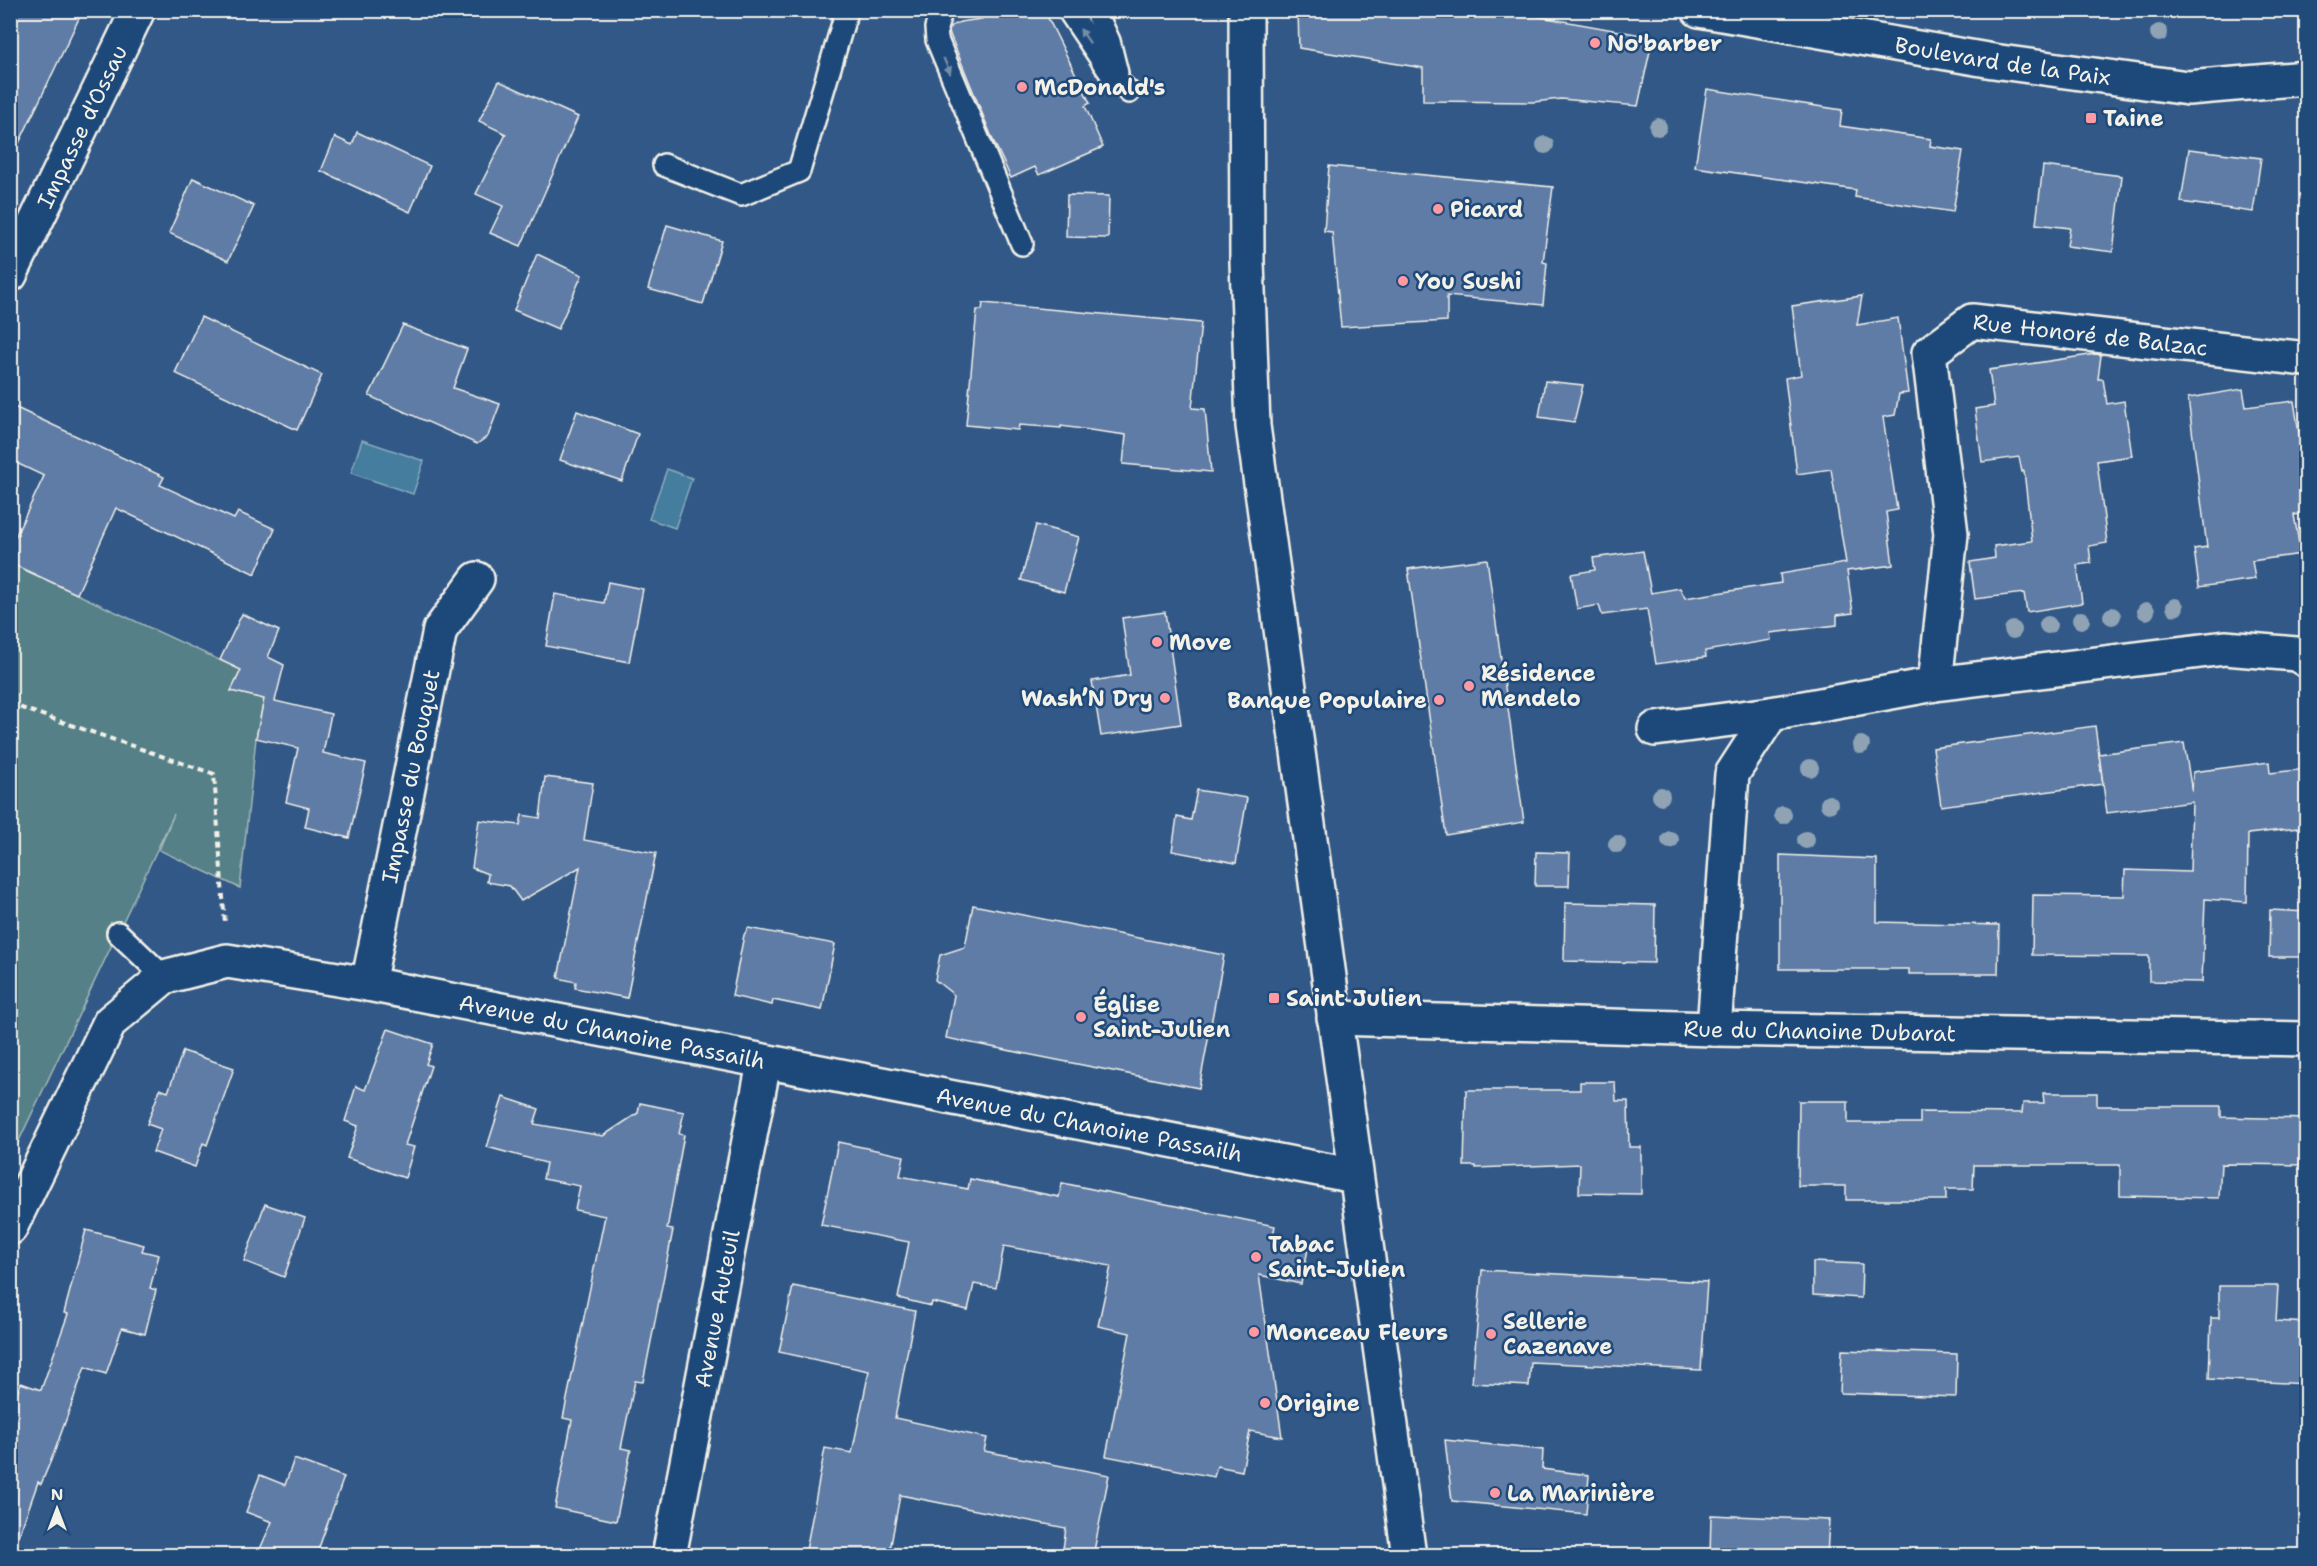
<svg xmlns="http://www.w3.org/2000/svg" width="2317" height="1566" font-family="'Shantell Sans',sans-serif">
	<rect width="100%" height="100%" fill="#315887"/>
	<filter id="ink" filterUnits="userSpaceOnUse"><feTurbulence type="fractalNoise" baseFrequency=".0167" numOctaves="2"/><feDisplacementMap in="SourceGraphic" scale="12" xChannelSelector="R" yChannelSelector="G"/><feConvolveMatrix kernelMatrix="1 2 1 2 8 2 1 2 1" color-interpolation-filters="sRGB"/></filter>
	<g filter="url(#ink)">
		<path fill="#548088" stroke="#a4b8b8" stroke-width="1.5" d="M 10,563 L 241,670 L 231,691 L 264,699 L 256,738 L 240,888 L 159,850 L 174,814 L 16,1147 L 10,1145 Z"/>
		<g fill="#447d9e" stroke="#8aabbc" stroke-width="1.5">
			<path d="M 362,440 L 424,461 L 413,494 L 351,473 Z"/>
			<path d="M 667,469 L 692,478 L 675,528 L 649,519 Z"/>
		</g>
		<g fill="#5e7ba7" stroke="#f4f1e8" stroke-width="1.5">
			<path d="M 10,10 L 83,10 L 10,162 Z"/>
			<path d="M 999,10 L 1044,10 L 1090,103 L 1085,106 L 1103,147 L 1039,175 L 1035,167 L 1011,178 L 993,140 L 949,32 L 951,26 L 960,22 L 981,19 Z"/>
			<path d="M 1298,10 L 1502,10 L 1653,37 L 1638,106 L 1561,99 L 1533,102 L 1423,101 L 1423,68 L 1299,48 Z"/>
			<path d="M 499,81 L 578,117 L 521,246 L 490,233 L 503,206 L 476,194 L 506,134 L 479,121 Z"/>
			<path d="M 1707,89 L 1842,110 L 1840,126 L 1931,139 L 1930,146 L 1963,151 L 1953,212 L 1855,197 L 1856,190 L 1695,167 Z"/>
			<path d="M 357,132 L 430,166 L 410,212 L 321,171 L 335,137 L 352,145 Z"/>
			<path d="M 2189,149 L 2261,158 L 2253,212 L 2181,202 Z"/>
			<path d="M 1329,166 L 1553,187 L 1543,262 L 1547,263 L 1543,305 L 1447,296 L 1447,321 L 1341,327 L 1332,232 L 1324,231 Z"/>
			<path d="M 2043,166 L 2122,176 L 2113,252 L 2067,246 L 2070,228 L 2036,224 Z"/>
			<path d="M 193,178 L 254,206 L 228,261 L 169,233 Z"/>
			<path d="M 1067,195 L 1109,196 L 1108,238 L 1066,237 Z"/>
			<path d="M 667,225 L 722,241 L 703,304 L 648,289 Z"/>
			<path d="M 537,254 L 582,275 L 558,329 L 514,310 Z"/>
			<path d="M 1862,296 L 1857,325 L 1898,318 L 1908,393 L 1899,394 L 1895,415 L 1883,417 L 1897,510 L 1886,512 L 1893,565 L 1847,571 L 1853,613 L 1837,615 L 1837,625 L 1770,633 L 1771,640 L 1705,651 L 1706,657 L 1656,664 L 1647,609 L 1602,615 L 1599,605 L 1577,609 L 1571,574 L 1595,570 L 1593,558 L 1643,551 L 1651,593 L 1680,588 L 1685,598 L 1781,583 L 1780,574 L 1846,563 L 1831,469 L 1797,474 L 1785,378 L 1801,375 L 1792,306 Z"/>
			<path d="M 983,303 L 1201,323 L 1192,408 L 1205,409 L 1211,472 L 1123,464 L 1126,435 L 1061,426 L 1061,428 L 1019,425 L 1018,430 L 966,425 L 977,310 L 982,310 Z"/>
			<path d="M 201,317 L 322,375 L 297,430 L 175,373 Z"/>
			<path d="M 403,325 L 467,349 L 453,388 L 500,404 L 488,436 L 477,444 L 369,396 Z"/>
			<path d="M 2096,354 L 2101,355 L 2098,379 L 2103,379 L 2107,404 L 2124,401 L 2132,456 L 2097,461 L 2107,543 L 2089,546 L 2091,563 L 2077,565 L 2082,603 L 2027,612 L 2024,593 L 1975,599 L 1970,562 L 1995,558 L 1994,546 L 2032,541 L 2024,471 L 2022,472 L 2019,457 L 1982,462 L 1975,409 L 1994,406 L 1989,370 Z"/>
			<path d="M 1545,381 L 1583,385 L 1574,422 L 1539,417 Z"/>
			<path d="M 2243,389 L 2246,407 L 2294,401 L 2307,485 L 2307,513 L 2294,515 L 2301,554 L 2252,561 L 2255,579 L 2199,587 L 2194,549 L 2207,547 L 2188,398 Z"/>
			<path d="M 10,405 L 164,477 L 160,485 L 234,519 L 238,512 L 275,529 L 255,574 L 116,508 L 77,594 L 10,563 L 10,548 L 44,476 L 10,460 Z"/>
			<path d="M 577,411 L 638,434 L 622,481 L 560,460 Z"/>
			<path d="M 1036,525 L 1079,537 L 1064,592 L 1021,580 Z"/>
			<path d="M 1487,559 L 1524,822 L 1446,835 L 1408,569 Z"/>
			<path d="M 608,582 L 643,589 L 629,662 L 546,646 L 555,594 L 604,603 Z"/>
			<path d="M 1165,612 L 1181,724 L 1101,736 L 1092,681 L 1130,675 L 1122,618 Z"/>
			<path d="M 242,614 L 279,631 L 268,657 L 284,665 L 275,701 L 331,714 L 323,753 L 366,763 L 349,838 L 305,827 L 309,808 L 286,802 L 298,748 L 256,738 L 264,699 L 231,691 L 241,670 L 220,660 Z"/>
			<path d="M 2095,726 L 2103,784 L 1941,806 L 1933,748 Z"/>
			<path d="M 2184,743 L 2192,792 L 2193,772 L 2269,762 L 2270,773 L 2307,769 L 2307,827 L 2248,834 L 2247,902 L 2205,899 L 2202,982 L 2149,981 L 2149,956 L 2032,955 L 2033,895 L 2124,896 L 2125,870 L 2190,872 L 2192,802 L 2107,813 L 2099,754 Z"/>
			<path d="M 545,777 L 593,783 L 584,840 L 656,853 L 627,998 L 575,988 L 576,982 L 558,978 L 580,867 L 521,901 L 510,886 L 487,882 L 488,874 L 472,868 L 479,820 L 520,825 L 522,815 L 540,818 Z"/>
			<path d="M 1197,790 L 1247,798 L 1236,863 L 1172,851 L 1177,817 L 1191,820 Z"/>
			<path d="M 1536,852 L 1570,853 L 1569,886 L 1535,886 Z"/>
			<path d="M 1780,855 L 1877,859 L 1877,922 L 1999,925 L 1998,974 L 1909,974 L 1909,969 L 1780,969 Z"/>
			<path d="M 1565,903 L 1655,905 L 1654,963 L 1564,961 Z"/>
			<path d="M 973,905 L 1224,955 L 1199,1088 L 946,1038 L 954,995 L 935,980 L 940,955 L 965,947 Z"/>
			<path d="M 2270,910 L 2307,912 L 2307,957 L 2269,957 Z"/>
			<path d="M 748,928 L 835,944 L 822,1010 L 773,1000 L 772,1005 L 732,996 L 744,935 Z"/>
			<path d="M 388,1029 L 433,1044 L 426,1064 L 431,1066 L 405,1145 L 414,1147 L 405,1178 L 347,1158 L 358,1126 L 345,1121 L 356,1086 L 365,1090 Z"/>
			<path d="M 183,1051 L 234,1068 L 207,1145 L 203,1143 L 195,1167 L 153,1152 L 161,1129 L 147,1124 L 160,1089 L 168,1092 Z"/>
			<path d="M 1580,1082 L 1615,1082 L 1616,1101 L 1628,1101 L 1629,1147 L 1641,1147 L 1641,1194 L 1579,1193 L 1580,1164 L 1476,1168 L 1476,1166 L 1464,1166 L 1466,1090 L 1580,1090 Z"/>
			<path d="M 2043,1093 L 2097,1093 L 2097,1106 L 2221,1106 L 2221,1117 L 2307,1119 L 2307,1165 L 2221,1164 L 2219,1198 L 2120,1196 L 2120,1165 L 1974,1165 L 1973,1189 L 1946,1189 L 1946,1200 L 1846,1200 L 1846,1186 L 1798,1186 L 1799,1101 L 1848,1101 L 1848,1123 L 1920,1123 L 1920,1112 L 2022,1113 L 2023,1103 L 2044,1103 Z"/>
			<path d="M 503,1097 L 539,1109 L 534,1124 L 603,1136 L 638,1113 L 640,1103 L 684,1112 L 679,1134 L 684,1135 L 667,1229 L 673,1230 L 643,1382 L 635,1381 L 621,1448 L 631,1450 L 616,1521 L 555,1508 L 572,1420 L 563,1418 L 605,1216 L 575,1210 L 580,1186 L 543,1179 L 546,1163 L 487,1147 Z"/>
			<path d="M 838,1142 L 904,1156 L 900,1176 L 968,1189 L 970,1179 L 1059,1197 L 1062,1183 L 1275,1226 L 1272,1241 L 1308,1249 L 1301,1284 L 1259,1275 L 1282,1437 L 1250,1431 L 1242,1471 L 1217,1466 L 1214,1477 L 1106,1456 L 1130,1333 L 1098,1326 L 1111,1266 L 1004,1246 L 996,1288 L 974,1284 L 968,1310 L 932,1302 L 931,1306 L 898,1298 L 909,1242 L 821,1225 Z"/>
			<path d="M 265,1204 L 305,1218 L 284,1277 L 244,1261 Z"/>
			<path d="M 86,1230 L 144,1245 L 142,1251 L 159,1255 L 150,1288 L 156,1290 L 145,1334 L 122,1328 L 106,1374 L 85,1367 L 54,1453 L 41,1484 L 38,1482 L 15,1547 L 10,1546 L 10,1412 L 21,1383 L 41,1390 L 68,1314 L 64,1313 Z"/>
			<path d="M 1813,1262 L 1862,1264 L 1861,1298 L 1813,1295 Z"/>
			<path d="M 1482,1270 L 1707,1282 L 1701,1370 L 1531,1362 L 1529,1386 L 1472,1383 Z"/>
			<path d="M 793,1286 L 915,1311 L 895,1418 L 987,1438 L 984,1451 L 1109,1475 L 1093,1556 L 1062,1556 L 1066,1528 L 900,1495 L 889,1556 L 805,1556 L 825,1448 L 852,1453 L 869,1371 L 779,1352 Z"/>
			<path d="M 2219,1286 L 2278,1286 L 2276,1321 L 2307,1323 L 2307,1384 L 2209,1379 L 2211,1318 L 2219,1318 Z"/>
			<path d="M 1842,1350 L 1957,1354 L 1956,1397 L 1840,1393 Z"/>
			<path d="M 1445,1440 L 1543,1450 L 1542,1469 L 1589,1475 L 1586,1514 L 1452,1501 Z"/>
			<path d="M 294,1459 L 344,1477 L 316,1556 L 279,1556 L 260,1549 L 272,1522 L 246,1512 L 260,1475 L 285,1485 Z"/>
			<path d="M 1711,1515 L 1829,1520 L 1827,1556 L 1710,1556 Z"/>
		</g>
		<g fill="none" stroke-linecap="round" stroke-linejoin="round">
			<defs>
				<g id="service">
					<path d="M 942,10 L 936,28 L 937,40 L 1022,244"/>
					<path d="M 1068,10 L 1113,77 L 1129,92"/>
					<path d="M 1095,10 L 1109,41 L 1117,73"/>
					<path d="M 664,165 L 741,195 L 799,171 L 847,10"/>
					<path d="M 118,933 L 164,977"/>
				</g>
				<g id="minor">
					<path id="s1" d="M 10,275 L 138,10"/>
					<path id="s2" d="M 1935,684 L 1951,534 L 1929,353 L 1972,321 L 2306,359"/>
					<path d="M 1655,729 L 1771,714"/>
					<path id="s3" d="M 368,984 L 440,630 L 477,579"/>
					<path id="s4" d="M 1334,1018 L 1714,1029 L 2306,1039"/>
					<path d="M 1714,1029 L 1732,774 L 1771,714 L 1935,684 L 2225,648 L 2296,654 L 2306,660"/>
					<path id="s5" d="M 10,1228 L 110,1022 L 164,977 L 227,961 L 368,984 L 1355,1176"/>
					<path id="s6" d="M 669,1556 L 764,1063"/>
				</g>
				<g id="secondary">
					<path d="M 1246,10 L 1247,262 L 1253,426 L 1409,1556"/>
					<path id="s7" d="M 1699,10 L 1993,61 L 2188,88 L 2306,78"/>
				</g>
			</defs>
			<use href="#service" stroke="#f4f1e8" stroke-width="26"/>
			<use href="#minor" stroke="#f4f1e8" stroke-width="38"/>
			<use href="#secondary" stroke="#f4f1e8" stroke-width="38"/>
			<path stroke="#f4f1e8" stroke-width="4" stroke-dasharray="6 4.5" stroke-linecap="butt" d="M 10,704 L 214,774 L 225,925"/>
			<use href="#service" stroke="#1f4a7a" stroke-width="21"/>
			<use href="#minor" stroke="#1f4a7a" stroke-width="33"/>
			<use href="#secondary" stroke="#1f4a7a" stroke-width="33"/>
		</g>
		<g fill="#8fa3b5">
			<circle cx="2159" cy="33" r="9"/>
			<circle cx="1658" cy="127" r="9"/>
			<circle cx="1545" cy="145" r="9"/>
			<circle cx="2175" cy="607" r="9"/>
			<circle cx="2146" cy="611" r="9"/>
			<circle cx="2112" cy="616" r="9"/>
			<circle cx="2081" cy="620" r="9"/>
			<circle cx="2048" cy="625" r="9"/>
			<circle cx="2013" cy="630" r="9"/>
			<circle cx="1861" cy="745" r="9"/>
			<circle cx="1810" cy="768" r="9"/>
			<circle cx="1661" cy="796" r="9"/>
			<circle cx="1829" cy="804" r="9"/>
			<circle cx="1783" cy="815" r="9"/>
			<circle cx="1670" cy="840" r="9"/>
			<circle cx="1806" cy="840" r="9"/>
			<circle cx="1617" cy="844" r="9"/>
		</g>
		<defs><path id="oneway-solid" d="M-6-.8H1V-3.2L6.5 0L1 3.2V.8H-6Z" transform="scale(1.5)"/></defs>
		<g fill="#748da6">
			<use href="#oneway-solid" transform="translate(1085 36) rotate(-125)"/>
			<use href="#oneway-solid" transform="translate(947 66) rotate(67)"/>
		</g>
	</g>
	<g fill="#ff9aa2" stroke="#1f4a7a" stroke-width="2">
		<circle cx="1595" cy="43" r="6"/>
		<circle cx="1022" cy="87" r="6"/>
		<rect x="2085" y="112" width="12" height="12" rx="3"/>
		<circle cx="1438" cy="209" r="6"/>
		<circle cx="1403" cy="281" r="6"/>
		<circle cx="1157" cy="642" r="6"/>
		<circle cx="1469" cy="686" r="6"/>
		<circle cx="1165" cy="698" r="6"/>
		<circle cx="1439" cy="700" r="6"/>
		<rect x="1268" y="992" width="12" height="12" rx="3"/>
		<circle cx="1081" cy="1017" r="6"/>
		<circle cx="1256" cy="1257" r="6"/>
		<circle cx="1254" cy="1332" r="6"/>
		<circle cx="1491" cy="1334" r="6"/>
		<circle cx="1265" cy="1403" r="6"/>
		<circle cx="1495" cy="1493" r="6"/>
	</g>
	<g text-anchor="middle" stroke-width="5" stroke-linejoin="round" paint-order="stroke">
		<g font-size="22" font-weight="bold" fill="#f4f1e8" stroke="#1f4a7a" text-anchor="start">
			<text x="1607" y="51">No'barber</text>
			<text x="1034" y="95">McDonald's</text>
			<text x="2103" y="126">Taine</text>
			<text x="1450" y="217">Picard</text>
			<text x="1415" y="289">You Sushi</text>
			<text x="1169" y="650">Move</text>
			<text x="1481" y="681">Résidence<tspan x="1481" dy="25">Mendelo</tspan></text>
			<text x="1153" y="706" text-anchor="end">Wash’N Dry</text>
			<text x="1427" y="708" text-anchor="end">Banque Populaire</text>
			<text x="1286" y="1006">Saint Julien</text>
			<text x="1093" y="1012">Église<tspan x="1093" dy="25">Saint-Julien</tspan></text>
			<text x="1268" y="1252">Tabac<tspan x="1268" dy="25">Saint-Julien</tspan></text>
			<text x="1503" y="1329">Sellerie<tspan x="1503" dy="25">Cazenave</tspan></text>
			<text x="1266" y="1340">Monceau Fleurs</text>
			<text x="1277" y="1411">Origine</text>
			<text x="1507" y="1501">La Marinière</text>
		</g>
		<g font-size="22" fill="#f4f1e8" stroke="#1f4a7a">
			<text dy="8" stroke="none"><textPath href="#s7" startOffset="308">Boulevard de la Paix</textPath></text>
			<text dy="8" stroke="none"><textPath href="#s1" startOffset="165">Impasse d'Ossau</textPath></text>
			<text dy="8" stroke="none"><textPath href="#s2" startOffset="506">Rue Honoré de Balzac</textPath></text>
			<text dy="8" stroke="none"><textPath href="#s3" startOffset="212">Impasse du Bouquet</textPath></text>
			<text dy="8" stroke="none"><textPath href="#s4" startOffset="486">Rue du Chanoine Dubarat</textPath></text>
			<text dy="8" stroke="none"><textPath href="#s5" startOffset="756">Avenue du Chanoine Passailh</textPath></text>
			<text dy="8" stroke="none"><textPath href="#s5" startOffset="1242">Avenue du Chanoine Passailh</textPath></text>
			<text dy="8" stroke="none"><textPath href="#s6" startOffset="252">Avenue Auteuil</textPath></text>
		</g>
	</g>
	<rect width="2317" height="1566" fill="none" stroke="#1f4a7a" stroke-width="36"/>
	<rect x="18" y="18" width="2281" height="1530" fill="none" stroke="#f4f1e8" stroke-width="2" filter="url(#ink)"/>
	<g transform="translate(57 1509)" stroke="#1f4a7a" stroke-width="4.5" paint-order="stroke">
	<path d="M0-4.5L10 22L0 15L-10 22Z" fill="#f4f1e8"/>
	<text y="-9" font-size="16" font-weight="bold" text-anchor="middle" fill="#f4f1e8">N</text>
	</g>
</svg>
